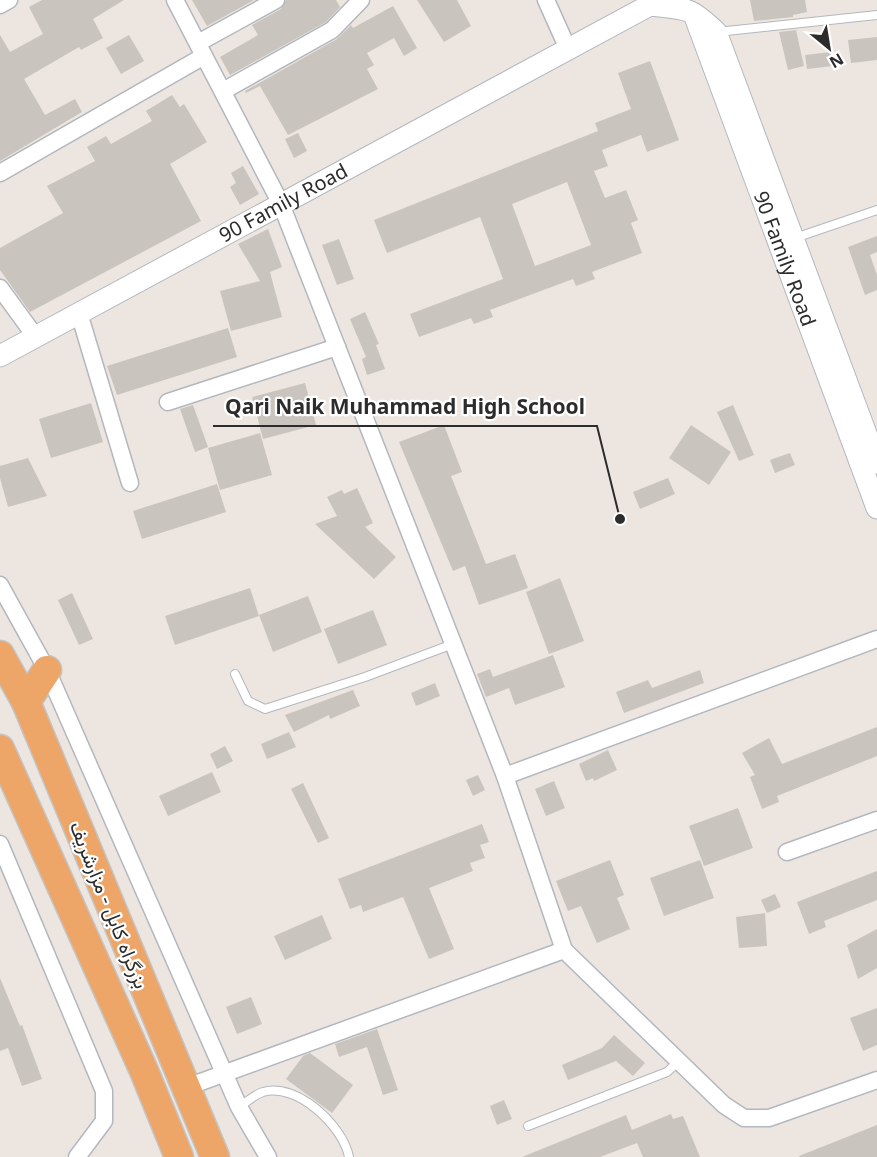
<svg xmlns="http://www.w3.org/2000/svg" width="877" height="1157" font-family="'Noto Sans',Vazirmatn,sans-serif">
	<rect width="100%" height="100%" fill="#ede6e0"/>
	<g fill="#c9c4be" fill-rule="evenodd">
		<path d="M 42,0 L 124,0 L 93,19 L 103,38 L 81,50 L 79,47 L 24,79 L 45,115 L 75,99 L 82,112 L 0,161 L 0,35 L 10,52 L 43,34 L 29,7 Z"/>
		<path d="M 192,0 L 254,0 L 207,26 Z"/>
		<path d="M 286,0 L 336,0 L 340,7 L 326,22 L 230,75 L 220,57 L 258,35 L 252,25 L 281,9 Z"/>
		<path d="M 417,0 L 457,0 L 471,26 L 444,42 Z"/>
		<path d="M 750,0 L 805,0 L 807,12 L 793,15 L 793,17 L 754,21 Z"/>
		<path d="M 393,6 L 417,48 L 404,56 L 394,38 L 367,53 L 374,65 L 367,69 L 378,89 L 288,135 L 260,86 L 246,93 L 245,91 L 337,39 L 351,25 L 353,28 Z"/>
		<path d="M 796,30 L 804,66 L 788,70 L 779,32 Z"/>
		<path d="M 129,35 L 144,61 L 121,74 L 106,48 Z"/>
		<path d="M 877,37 L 877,60 L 851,63 L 848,40 Z"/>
		<path d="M 831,52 L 833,66 L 807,69 L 805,55 Z"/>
		<path d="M 650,61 L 679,140 L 647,152 L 641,135 L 602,150 L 608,166 L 594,171 L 605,198 L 626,190 L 638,220 L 631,223 L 642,253 L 592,272 L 595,279 L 576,286 L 573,279 L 490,310 L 493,317 L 474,324 L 471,318 L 419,337 L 410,314 L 503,279 L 480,217 L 387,253 L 374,220 L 598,131 L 595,123 L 631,109 L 618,73 ZM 567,182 L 591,245 L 535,266 L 512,204 Z"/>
		<path d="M 172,95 L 180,107 L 184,104 L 207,142 L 170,164 L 201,221 L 30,312 L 0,270 L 0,248 L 63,213 L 47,186 L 95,161 L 87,147 L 106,136 L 111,144 L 152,121 L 146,111 Z"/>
		<path d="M 298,133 L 307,151 L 294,158 L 285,139 Z"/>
		<path d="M 243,166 L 259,194 L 240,205 L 230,187 L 236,183 L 231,173 Z"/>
		<path d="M 268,229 L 282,267 L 270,272 L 282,317 L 231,331 L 220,291 L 260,281 L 238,244 Z"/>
		<path d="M 877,236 L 877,252 L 870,255 L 877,275 L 877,290 L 865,295 L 848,247 Z"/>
		<path d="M 339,239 L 354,279 L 337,285 L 322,245 Z"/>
		<path d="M 365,312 L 379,344 L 376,345 L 385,369 L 367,375 L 362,359 L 366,357 L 350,319 Z"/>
		<path d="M 228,328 L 237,357 L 117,395 L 107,366 Z"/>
		<path d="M 305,383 L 316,425 L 263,439 L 252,397 Z"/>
		<path d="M 91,403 L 103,442 L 51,458 L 39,419 Z"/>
		<path d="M 193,405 L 208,447 L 195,452 L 180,409 Z"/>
		<path d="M 733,405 L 754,455 L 739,461 L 717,412 Z"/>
		<path d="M 444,425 L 462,472 L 451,476 L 486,564 L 515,554 L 528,588 L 479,605 L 465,566 L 453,571 L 399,442 Z"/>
		<path d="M 691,425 L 731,452 L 709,485 L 669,458 Z"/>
		<path d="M 260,433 L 272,475 L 220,490 L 208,448 Z"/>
		<path d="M 790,453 L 795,465 L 775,473 L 770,460 Z"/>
		<path d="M 28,458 L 47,496 L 8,507 L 0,478 L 0,466 Z"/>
		<path d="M 668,478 L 675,494 L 640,509 L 633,492 Z"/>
		<path d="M 217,484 L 226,512 L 142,539 L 133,511 Z"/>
		<path d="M 357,488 L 373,523 L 365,527 L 396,557 L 374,579 L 315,524 L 337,516 L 327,497 L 342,490 L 344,494 Z"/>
		<path d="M 560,578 L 584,641 L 549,654 L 526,592 Z"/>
		<path d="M 250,588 L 259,616 L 175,645 L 165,616 Z"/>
		<path d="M 72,593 L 93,639 L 79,645 L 58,600 Z"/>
		<path d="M 308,596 L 322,632 L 273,652 L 259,615 Z"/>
		<path d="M 373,610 L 387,645 L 338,664 L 324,629 Z"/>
		<path d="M 553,655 L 565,687 L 515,705 L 509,688 L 486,697 L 477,674 L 490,669 L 493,677 Z"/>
		<path d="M 700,670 L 704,683 L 624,713 L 616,692 L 648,680 L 652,688 Z"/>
		<path d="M 435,683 L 440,696 L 416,706 L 411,693 Z"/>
		<path d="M 353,690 L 360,706 L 330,719 L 329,715 L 294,732 L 285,715 Z"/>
		<path d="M 877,727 L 877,756 L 777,796 L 779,802 L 762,809 L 750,777 L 755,775 L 742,753 L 769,738 L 782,764 Z"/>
		<path d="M 289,732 L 296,747 L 267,759 L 261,744 Z"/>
		<path d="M 225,746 L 233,761 L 217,769 L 210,754 Z"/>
		<path d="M 608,750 L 617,770 L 594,781 L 593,778 L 586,781 L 579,764 Z"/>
		<path d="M 212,772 L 221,792 L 168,816 L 159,796 Z"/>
		<path d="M 478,775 L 485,790 L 473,796 L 466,780 Z"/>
		<path d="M 554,781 L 565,808 L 546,816 L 535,789 Z"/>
		<path d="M 303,783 L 329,838 L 318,843 L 291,789 Z"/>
		<path d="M 738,808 L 753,848 L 704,866 L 689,826 Z"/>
		<path d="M 482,824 L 489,842 L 480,845 L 485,858 L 470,863 L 473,871 L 429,888 L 454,949 L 429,959 L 403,897 L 363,912 L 361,905 L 350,909 L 338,879 Z"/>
		<path d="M 610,860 L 624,895 L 617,898 L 630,929 L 597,943 L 581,906 L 568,911 L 556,881 Z"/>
		<path d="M 700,860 L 714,898 L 664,916 L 650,878 Z"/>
		<path d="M 877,871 L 877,900 L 824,921 L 826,927 L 809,934 L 797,902 Z"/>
		<path d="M 775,894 L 781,907 L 767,913 L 761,900 Z"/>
		<path d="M 765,913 L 767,946 L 739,948 L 736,917 Z"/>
		<path d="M 322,915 L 332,939 L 285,960 L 274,936 Z"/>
		<path d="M 877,929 L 877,968 L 858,979 L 847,945 Z"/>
		<path d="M 0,978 L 20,1026 L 22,1025 L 42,1079 L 22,1086 L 8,1048 L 0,1051 Z"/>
		<path d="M 251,997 L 262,1024 L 237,1034 L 226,1007 Z"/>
		<path d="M 877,1008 L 877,1045 L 863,1051 L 850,1018 Z"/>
		<path d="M 377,1029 L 398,1090 L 383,1095 L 367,1047 L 339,1057 L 335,1044 Z"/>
		<path d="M 614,1035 L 645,1063 L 633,1076 L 616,1061 L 568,1080 L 562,1065 L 602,1048 Z"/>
		<path d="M 310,1053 L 353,1085 L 332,1113 L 286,1079 L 303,1056 Z"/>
		<path d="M 504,1100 L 512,1119 L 497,1125 L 490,1106 Z"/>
		<path d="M 671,1114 L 673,1119 L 683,1116 L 700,1157 L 643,1157 L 637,1143 L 600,1157 L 522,1157 L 626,1115 L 632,1130 Z"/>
		<path d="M 877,1125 L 877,1157 L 799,1157 L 799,1156 Z"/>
	</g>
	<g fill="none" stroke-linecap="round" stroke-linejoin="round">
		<defs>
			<g id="service">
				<path d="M 717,32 L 877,15"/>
				<path d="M 792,239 L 877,210"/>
				<path d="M 235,674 L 248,701 L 265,709 L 365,677 L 453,644"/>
				<path d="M 239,1107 C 246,1103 255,1094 263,1092 C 297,1082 343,1126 349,1157"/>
				<path d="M 528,1126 L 667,1072 L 679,1061"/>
			</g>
			<g id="minor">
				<path d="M 175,0 L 281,204 L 505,776 L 564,950 L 724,1105 L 744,1118 L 769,1118 L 877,1080"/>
				<path d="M 546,0 L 568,49"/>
				<path d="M 0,5 L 9,0"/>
				<path d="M 198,43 L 276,0"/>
				<path d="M 223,91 L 332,30 L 361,0"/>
				<path d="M 0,173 L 204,56"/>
				<path d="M 0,288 L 35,336"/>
				<path d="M 79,313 L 130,483"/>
				<path d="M 168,402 L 337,347"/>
				<path d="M 0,585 L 47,670 L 239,1107 L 268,1157"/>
				<path d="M 505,776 L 877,639"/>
				<path d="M 0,844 L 104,1091 L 104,1121 L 77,1157"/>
				<path d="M 787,852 L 877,820"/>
				<path d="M 187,1087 L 564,950"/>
			</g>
			<g id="tertiary">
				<path id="s1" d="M 694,14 L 877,508"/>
				<path id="s2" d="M 0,356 L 650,5 C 686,9 689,6 716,32 L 877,463"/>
			</g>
			<g id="trunk">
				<path d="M 0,655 L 26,702 L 215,1157"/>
				<path d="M 26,702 L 47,670"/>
				<path d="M 0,749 L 144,1071 L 179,1157"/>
			</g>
		</defs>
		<use href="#service" stroke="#b3b7bf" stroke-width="10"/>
		<use href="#minor" stroke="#b3b7bf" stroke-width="19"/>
		<use href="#tertiary" stroke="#b3b7bf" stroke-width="23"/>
		<use href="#trunk" stroke="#c4c4c4" stroke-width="31"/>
		<use href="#service" stroke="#fff" stroke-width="8"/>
		<use href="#minor" stroke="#fff" stroke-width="16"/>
		<use href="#tertiary" stroke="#fff" stroke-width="21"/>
		<use href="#trunk" stroke="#eda668" stroke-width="28"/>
	</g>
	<g text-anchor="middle" stroke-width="4.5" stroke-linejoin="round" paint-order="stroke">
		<g font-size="20" fill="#2c2c2c" stroke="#fff">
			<text dy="7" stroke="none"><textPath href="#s2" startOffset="322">90 Family Road</textPath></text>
			<text dy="7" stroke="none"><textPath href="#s1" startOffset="261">90 Family Road</textPath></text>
			<text transform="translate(109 905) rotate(68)" y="7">بزرگراه کابل - مزارشریف</text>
		</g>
	</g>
	<path fill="none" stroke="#2c2c2c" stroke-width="2" d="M620 519L597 426H213"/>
	<circle fill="#2c2c2c" stroke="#fff" stroke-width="2" cx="620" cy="519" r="6"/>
	<g font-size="21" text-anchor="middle" font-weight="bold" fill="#2c2c2c" stroke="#fff" stroke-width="4.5" stroke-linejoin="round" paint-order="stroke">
		<text x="405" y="414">Qari Naik Muhammad High School</text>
	</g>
	<g transform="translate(829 48) rotate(150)" stroke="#ffffff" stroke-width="4.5" paint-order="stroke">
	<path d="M0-4.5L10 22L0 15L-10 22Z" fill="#2c2c2c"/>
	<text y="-9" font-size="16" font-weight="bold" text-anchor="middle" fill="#2c2c2c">N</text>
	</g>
</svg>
